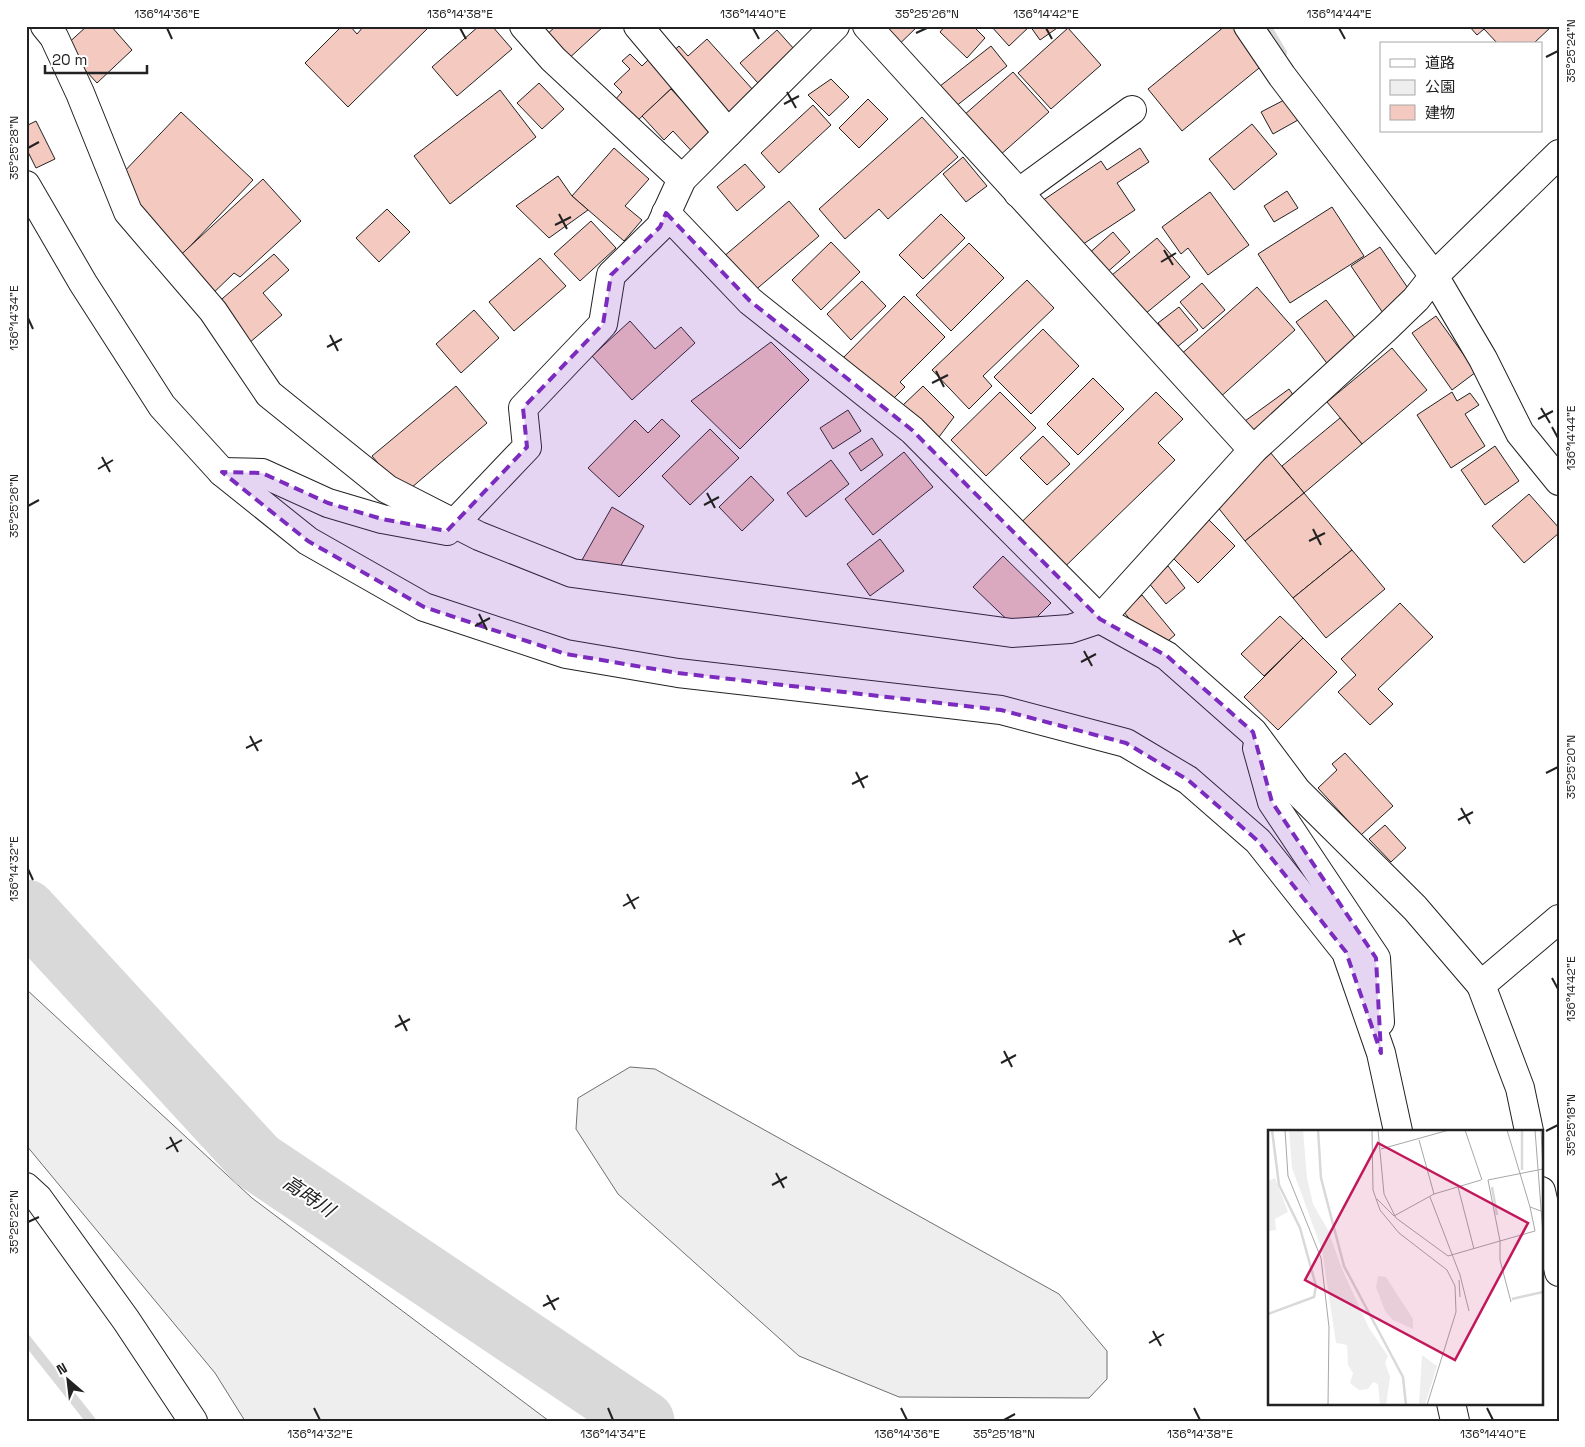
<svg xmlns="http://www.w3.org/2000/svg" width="1585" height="1447" font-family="'Space Grotesk','Noto Sans JP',sans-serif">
	<rect width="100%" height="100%" fill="#fff"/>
	<g fill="#eee" stroke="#6f6f6f">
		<path d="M 26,989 L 252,1198 L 549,1421 L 245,1421 L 215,1373 L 26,1145 Z"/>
		<path d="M 630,1067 L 655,1069 L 1059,1294 L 1107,1351 L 1107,1379 L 1089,1398 L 899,1397 L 799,1356 L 618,1194 L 576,1129 L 578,1098 Z"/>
	</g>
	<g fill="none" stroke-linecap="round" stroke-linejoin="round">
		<g stroke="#d9d9d9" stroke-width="10">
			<path d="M 1266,26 L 1282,53"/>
			<path d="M 26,1339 L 91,1421"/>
		</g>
		<path stroke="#d9d9d9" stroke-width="61" d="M 26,910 L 257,1161 L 644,1421"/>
	</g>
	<g fill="#f3c9c0" stroke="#222">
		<path d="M 87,26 L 111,26 L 132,50 L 97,83 L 64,47 Z"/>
		<path d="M 342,26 L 350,26 L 357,34 L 364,26 L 430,26 L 348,107 L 305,63 Z"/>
		<path d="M 479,26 L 492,26 L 512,49 L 457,96 L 432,67 Z"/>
		<path d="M 556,26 L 604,26 L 565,62 L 543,38 Z"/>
		<path d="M 870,26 L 918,26 L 887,56 Z"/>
		<path d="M 945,26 L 973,26 L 985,38 L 967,58 L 940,32 Z"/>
		<path d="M 991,26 L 1030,26 L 1009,46 Z"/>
		<path d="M 1030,26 L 1060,26 L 1040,40 Z"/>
		<path d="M 1225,26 L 1233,26 L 1264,64 L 1182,131 L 1148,89 Z"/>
		<path d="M 1469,26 L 1482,26 L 1484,29 L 1477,35 Z"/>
		<path d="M 1487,26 L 1552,26 L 1533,44 L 1498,44 L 1484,29 Z"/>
		<path d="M 1068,28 L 1101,65 L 1051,109 L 1018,73 Z"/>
		<path d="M 777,30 L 803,59 L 766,92 L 740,63 Z"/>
		<path d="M 707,39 L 754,91 L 727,115 L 671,53 L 679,46 L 688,56 Z"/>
		<path d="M 991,46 L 1007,66 L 946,114 L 930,94 Z"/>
		<path d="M 630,54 L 642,66 L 651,57 L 677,83 L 635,123 L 614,101 L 622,92 L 614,84 L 630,69 L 622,61 Z"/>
		<path d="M 1013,72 L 1049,112 L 991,163 L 955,123 Z"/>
		<path d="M 831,79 L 849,97 L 829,116 L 808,95 Z"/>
		<path d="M 539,83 L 564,109 L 542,129 L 517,103 Z"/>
		<path d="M 671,89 L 718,139 L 698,158 L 673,131 L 664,140 L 642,116 Z"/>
		<path d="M 500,90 L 536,137 L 450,204 L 414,156 Z"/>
		<path d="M 868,99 L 888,119 L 859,148 L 839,128 Z"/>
		<path d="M 1286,99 L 1298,120 L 1273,134 L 1261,112 Z"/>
		<path d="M 813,105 L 831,125 L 779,173 L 761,153 Z"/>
		<path d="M 181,112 L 253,180 L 175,262 L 119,177 Z"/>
		<path d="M 922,117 L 958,157 L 888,219 L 879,209 L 845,239 L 819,209 Z"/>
		<path d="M 36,121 L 55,159 L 36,168 L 26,148 L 26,126 Z"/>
		<path d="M 1252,124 L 1277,154 L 1234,190 L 1209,159 Z"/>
		<path d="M 614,148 L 649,179 L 625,206 L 642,220 L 624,241 L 572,196 Z"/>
		<path d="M 1140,148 L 1149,162 L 1117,183 L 1135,210 L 1068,254 L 1036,205 L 1101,161 L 1107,170 Z"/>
		<path d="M 963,157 L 987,186 L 966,202 L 943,174 Z"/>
		<path d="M 745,164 L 765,187 L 737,211 L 717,187 Z"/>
		<path d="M 558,176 L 572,196 L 588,210 L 549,238 L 516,206 Z"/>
		<path d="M 263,179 L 301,221 L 240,277 L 234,273 L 207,299 L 173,262 Z"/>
		<path d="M 1287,191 L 1298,208 L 1274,222 L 1264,206 Z"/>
		<path d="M 1210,192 L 1249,245 L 1208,275 L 1188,248 L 1181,254 L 1162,227 Z"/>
		<path d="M 789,201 L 819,236 L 746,298 L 716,263 Z"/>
		<path d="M 1332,207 L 1364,256 L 1290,303 L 1258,254 Z"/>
		<path d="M 387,209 L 410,232 L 379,262 L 356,238 Z"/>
		<path d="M 941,214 L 965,238 L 923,279 L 899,255 Z"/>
		<path d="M 591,221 L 616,248 L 580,281 L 554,254 Z"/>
		<path d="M 1113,232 L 1130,252 L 1104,275 L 1086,256 Z"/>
		<path d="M 1157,238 L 1190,277 L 1145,314 L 1112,275 Z"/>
		<path d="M 831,242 L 860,272 L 821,310 L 792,280 Z"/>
		<path d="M 969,243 L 1004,278 L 951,331 L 916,295 Z"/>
		<path d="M 1380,247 L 1414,297 L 1385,316 L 1351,266 Z"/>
		<path d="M 274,254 L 289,270 L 263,293 L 282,315 L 242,349 L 208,311 Z"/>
		<path d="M 540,258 L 566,286 L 514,331 L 489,302 Z"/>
		<path d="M 1027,280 L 1054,308 L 983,376 L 992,386 L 969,409 L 932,370 Z"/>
		<path d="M 862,281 L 886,306 L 851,340 L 827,314 Z"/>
		<path d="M 1202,283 L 1225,310 L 1203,329 L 1180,302 Z"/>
		<path d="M 1257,287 L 1295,330 L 1208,408 L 1169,365 Z"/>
		<path d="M 904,296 L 945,337 L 900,382 L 905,387 L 886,406 L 840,361 Z"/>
		<path d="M 1326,300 L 1359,343 L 1329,366 L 1296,322 Z"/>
		<path d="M 1179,307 L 1198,330 L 1177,347 L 1158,323 Z"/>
		<path d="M 474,310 L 499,338 L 461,373 L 436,344 Z"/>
		<path d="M 1436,316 L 1476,372 L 1452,390 L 1412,333 Z"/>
		<path d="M 630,321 L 655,349 L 681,327 L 695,343 L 632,400 L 592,356 Z"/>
		<path d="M 1043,329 L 1079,366 L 1031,414 L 994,377 Z"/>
		<path d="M 771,342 L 809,380 L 740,449 L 691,401 Z"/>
		<path d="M 1392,348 L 1427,390 L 1362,444 L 1327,402 Z"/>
		<path d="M 1093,378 L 1124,409 L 1078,455 L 1047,424 Z"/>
		<path d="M 456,386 L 487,423 L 404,494 L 372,456 Z"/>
		<path d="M 923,386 L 954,417 L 936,441 L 902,406 Z"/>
		<path d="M 1289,389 L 1298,402 L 1243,441 L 1234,429 Z"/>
		<path d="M 1000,392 L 1036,428 L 986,476 L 951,440 Z"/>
		<path d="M 1156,392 L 1183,419 L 1158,443 L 1175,460 L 1046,585 L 1003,540 Z"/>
		<path d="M 1452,392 L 1457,401 L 1470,393 L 1479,405 L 1465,414 L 1485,446 L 1451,468 L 1417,415 Z"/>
		<path d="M 848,410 L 861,431 L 833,449 L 820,428 Z"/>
		<path d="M 1340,418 L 1362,444 L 1304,493 L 1282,466 Z"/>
		<path d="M 662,419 L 680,436 L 619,497 L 588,468 L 635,420 L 648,433 Z"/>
		<path d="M 710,429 L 739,458 L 690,505 L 662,476 Z"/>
		<path d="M 1043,436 L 1070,464 L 1047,485 L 1020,458 Z"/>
		<path d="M 872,438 L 883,455 L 861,471 L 849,453 Z"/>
		<path d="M 1495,446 L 1519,481 L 1485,505 L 1461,470 Z"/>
		<path d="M 904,452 L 933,487 L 873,535 L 845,499 Z"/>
		<path d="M 1270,452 L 1304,493 L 1245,541 L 1212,500 Z"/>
		<path d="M 831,460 L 849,484 L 806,517 L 787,493 Z"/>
		<path d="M 751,476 L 774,500 L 742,531 L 719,507 Z"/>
		<path d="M 1304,493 L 1352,550 L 1293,598 L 1245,541 Z"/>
		<path d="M 1529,494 L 1559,528 L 1559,533 L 1524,563 L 1492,526 Z"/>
		<path d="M 612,507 L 644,526 L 617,572 L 582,560 Z"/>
		<path d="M 1205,516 L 1235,546 L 1198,583 L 1168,553 Z"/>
		<path d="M 880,539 L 904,571 L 870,596 L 847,564 Z"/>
		<path d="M 1352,550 L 1385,589 L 1326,638 L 1293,598 Z"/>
		<path d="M 1003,556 L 1051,603 L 1021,633 L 973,587 Z"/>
		<path d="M 1168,566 L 1185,588 L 1166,604 L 1148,582 Z"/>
		<path d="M 1142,595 L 1175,635 L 1156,651 L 1123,611 Z"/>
		<path d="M 1400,603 L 1433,637 L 1378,689 L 1393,704 L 1370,725 L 1338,692 L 1356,675 L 1341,659 Z"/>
		<path d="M 1280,616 L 1303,638 L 1264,676 L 1241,654 Z"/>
		<path d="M 1303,638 L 1337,672 L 1278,730 L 1244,697 Z"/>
		<path d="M 1345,753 L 1393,806 L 1361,835 L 1318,788 L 1337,770 L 1332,764 Z"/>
		<path d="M 1385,825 L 1406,848 L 1391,862 L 1369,839 Z"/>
	</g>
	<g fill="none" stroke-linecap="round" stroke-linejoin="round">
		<defs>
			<g id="minor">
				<path d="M 45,26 L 54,37 L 80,93 L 128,212 L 213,311 L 269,394 L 387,489 L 479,536 L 572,573 L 1012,633 L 1070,629 L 1100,619 L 1253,450 L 1385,329 L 1416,299 L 1434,276 L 1483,359 L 1520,433 L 1559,481"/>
				<path d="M 524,26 L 553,59 L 682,179"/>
				<path d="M 638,26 L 728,133"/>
				<path d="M 867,26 L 1253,450"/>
				<path d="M 1248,26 L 1282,76 L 1434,276 L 1559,154"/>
				<path d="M 26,185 L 83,283 L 162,406 L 222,472 L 308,541 L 424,607 L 566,654 L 678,673 L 1001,710 L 1126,743 L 1188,780 L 1258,841 L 1346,952 L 1381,1053 L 1398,1131"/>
				<path d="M 1018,193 L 1132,110"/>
				<path d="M 666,213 L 750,301 L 912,430 L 1100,619 L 1167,656 L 1253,732 L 1297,791 L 1415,908 L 1481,985"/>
				<path d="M 222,472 L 262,473 L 328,503 L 382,519 L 447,531 L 527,447 L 523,408 L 603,324 L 611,275 L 660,227 L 682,179 L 835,26"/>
				<path d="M 1257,748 L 1272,802 L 1376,958 L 1380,1022"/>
				<path d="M 1529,1131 L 1520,1088 L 1481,985 L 1559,919"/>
				<path d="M 26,1187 L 38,1198 L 126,1320 L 193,1421"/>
				<path d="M 1541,1191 L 1559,1272"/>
				<path d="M 1451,1403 L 1455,1421"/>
			</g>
		</defs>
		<use href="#minor" stroke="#222" stroke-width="30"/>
		<use href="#minor" stroke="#fff" stroke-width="28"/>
	</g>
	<path fill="#7b2cbf" fill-opacity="0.2" stroke="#7b2cbf" stroke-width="4" stroke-dasharray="10 6" stroke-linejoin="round" d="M 666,213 L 750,301 L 912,430 L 1100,619 L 1167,656 L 1253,732 L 1272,802 L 1376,958 L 1381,1053 L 1346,952 L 1258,841 L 1188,780 L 1126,743 L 1001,710 L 678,673 L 566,654 L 424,607 L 308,541 L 222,472 L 262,473 L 328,503 L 382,519 L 447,531 L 527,447 L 523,408 L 603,324 L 611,275 L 660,227 Z"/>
	<path fill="none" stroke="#222" stroke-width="2" d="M 167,28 L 172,39M 460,28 L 466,39M 753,28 L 759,39M 1046,28 L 1052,39M 1339,28 L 1345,39M 916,33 L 927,28M 1546,57 L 1558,51M 787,92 L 796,108M 784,104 L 799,96M 28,148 L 39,142M 559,214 L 567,229M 555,225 L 571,217M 1164,250 L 1173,265M 1161,262 L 1176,253M 28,318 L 33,329M 330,335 L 338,351M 327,347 L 342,339M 936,371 L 944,387M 932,383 L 948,375M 1541,408 L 1550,423M 1538,419 L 1553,411M 1552,427 L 1558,438M 102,457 L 110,472M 98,469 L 113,460M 707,493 L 715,508M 704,505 L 719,497M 28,506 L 39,500M 1313,529 L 1321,545M 1309,541 L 1325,533M 479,614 L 487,630M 475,626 L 490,618M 1084,651 L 1092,666M 1081,662 L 1096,654M 250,736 L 258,751M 246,748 L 262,740M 856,772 L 864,788M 1546,773 L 1558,767M 852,784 L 868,776M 1461,808 L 1470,824M 1458,820 L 1473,812M 28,869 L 33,880M 627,894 L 635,909M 623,906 L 639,897M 1233,930 L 1241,945M 1229,942 L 1245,934M 1552,978 L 1558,989M 399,1015 L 407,1031M 395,1027 L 410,1019M 1004,1051 L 1012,1067M 1001,1063 L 1016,1055M 1546,1131 L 1558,1125M 170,1137 L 178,1152M 166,1149 L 182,1140M 776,1173 L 784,1188M 772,1185 L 787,1177M 28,1222 L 39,1217M 547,1295 L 555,1310M 543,1306 L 559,1298M 1153,1331 L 1161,1346M 1149,1343 L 1164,1334M 314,1408 L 320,1420M 608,1408 L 613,1420M 901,1408 L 907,1420M 1194,1408 L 1200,1420M 1487,1408 L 1493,1420M 1004,1420 L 1015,1414"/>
	<g text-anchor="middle" stroke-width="4" stroke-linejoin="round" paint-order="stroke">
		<g font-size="19" font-style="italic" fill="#222" stroke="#fff">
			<text transform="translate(309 1196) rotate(34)" y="7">高時川</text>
		</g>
	</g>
	<g transform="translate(1268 1130)">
		<rect width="275" height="275" fill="#fff"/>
		<path d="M 21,0 L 35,0 L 39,48 L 45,74 L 60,100 L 74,139 L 101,198 L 120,226 L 117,233 L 122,247 L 118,275 L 112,275 L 110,254 L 105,252 L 100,259 L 91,260 L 82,253 L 85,243 L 80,235 L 79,215 L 68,213 L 54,120 L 24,38 ZM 7,48 L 20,82 L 7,89 L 8,100 L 0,101 L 0,51 ZM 110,146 L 118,147 L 145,189 L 145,199 L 125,190 L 117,181 L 108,157 ZM 154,225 L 169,236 L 157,275 L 151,275 Z" fill="#eee"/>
		<path fill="none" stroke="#d9d9d9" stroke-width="2.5" d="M 50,0 L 53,48 L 76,136 L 135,247 L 138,275M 254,40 L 254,0M 224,57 L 229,85M 244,169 L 275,162M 0,184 L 46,167 L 48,156 L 32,98 L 11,55 L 4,0"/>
		<path fill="none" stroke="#a7a7a7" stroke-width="1" d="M 17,0 L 20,46 L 53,128 L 61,197 L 60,275M 104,0 L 105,60 L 112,80 L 131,103 L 179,140 L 187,156 L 188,182 L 159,275M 110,0 L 116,64 L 128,88 L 180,126 L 232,111 L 232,130 L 243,172M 197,0 L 214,50M 239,0 L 262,77 L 273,81M 267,0 L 275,104M 273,0 L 275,37M 151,10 L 166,64M 113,19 L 181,0M 190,57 L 206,119M 162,67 L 192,145 L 201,181M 109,69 L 126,86 L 166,64 L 213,50M 262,77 L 267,101 L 232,111 L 220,50 L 275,39M 191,150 L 192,167"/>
		<path fill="#c2185b" fill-opacity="0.15" stroke="#c2185b" stroke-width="2.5" d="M 110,13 L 260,93 L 187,230 L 37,150 Z"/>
		<rect width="275" height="275" fill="none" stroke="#222" stroke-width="2.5"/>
	</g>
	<rect width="1585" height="1447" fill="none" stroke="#ffffff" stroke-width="55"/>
	<rect x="1380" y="42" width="162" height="90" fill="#ffffff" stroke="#a7a7a7"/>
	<rect x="1390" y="59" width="25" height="8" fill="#ffffff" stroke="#a7a7a7"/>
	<text x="1425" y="68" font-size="15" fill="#222222">道路</text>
	<rect x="1390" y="80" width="25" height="15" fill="#eeeeee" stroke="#a7a7a7"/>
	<text x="1425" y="92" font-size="15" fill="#222222">公園</text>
	<rect x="1390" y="105" width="25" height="15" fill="#f3c9c0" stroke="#a7a7a7"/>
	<text x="1425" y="118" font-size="15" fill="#222222">建物</text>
	<g transform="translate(68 1380) rotate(332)" stroke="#ffffff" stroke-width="4" paint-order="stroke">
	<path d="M0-4L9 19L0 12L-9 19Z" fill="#222222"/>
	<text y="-8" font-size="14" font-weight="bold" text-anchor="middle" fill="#222222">N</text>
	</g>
	<path d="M45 65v8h102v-8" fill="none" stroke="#222222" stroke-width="2.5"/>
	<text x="52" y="65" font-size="15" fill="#222222" stroke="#ffffff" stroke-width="4" paint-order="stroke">20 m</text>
	<rect x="28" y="28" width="1530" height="1392" fill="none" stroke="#222" stroke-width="2"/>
	<g font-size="12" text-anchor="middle" fill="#222">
		<text x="167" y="18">136°14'36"E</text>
		<text x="460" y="18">136°14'38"E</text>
		<text x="753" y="18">136°14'40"E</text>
		<text x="927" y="18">35°25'26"N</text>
		<text x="1046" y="18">136°14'42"E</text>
		<text x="1339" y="18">136°14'44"E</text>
		<text transform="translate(1571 51) rotate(-90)" y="4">35°25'24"N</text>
		<text transform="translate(14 148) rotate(-90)" y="4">35°25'28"N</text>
		<text transform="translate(14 318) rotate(-90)" y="4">136°14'34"E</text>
		<text transform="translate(1571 438) rotate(-90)" y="4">136°14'44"E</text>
		<text transform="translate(14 506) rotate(-90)" y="4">35°25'26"N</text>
		<text transform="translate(1571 767) rotate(-90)" y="4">35°25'20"N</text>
		<text transform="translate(14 869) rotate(-90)" y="4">136°14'32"E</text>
		<text transform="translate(1571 989) rotate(-90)" y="4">136°14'42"E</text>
		<text transform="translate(1571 1125) rotate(-90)" y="4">35°25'18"N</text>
		<text transform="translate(14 1222) rotate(-90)" y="4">35°25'22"N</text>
		<text x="320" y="1438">136°14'32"E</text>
		<text x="613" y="1438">136°14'34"E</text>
		<text x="907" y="1438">136°14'36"E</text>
		<text x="1004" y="1438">35°25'18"N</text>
		<text x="1200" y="1438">136°14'38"E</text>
		<text x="1493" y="1438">136°14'40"E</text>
	</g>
</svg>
